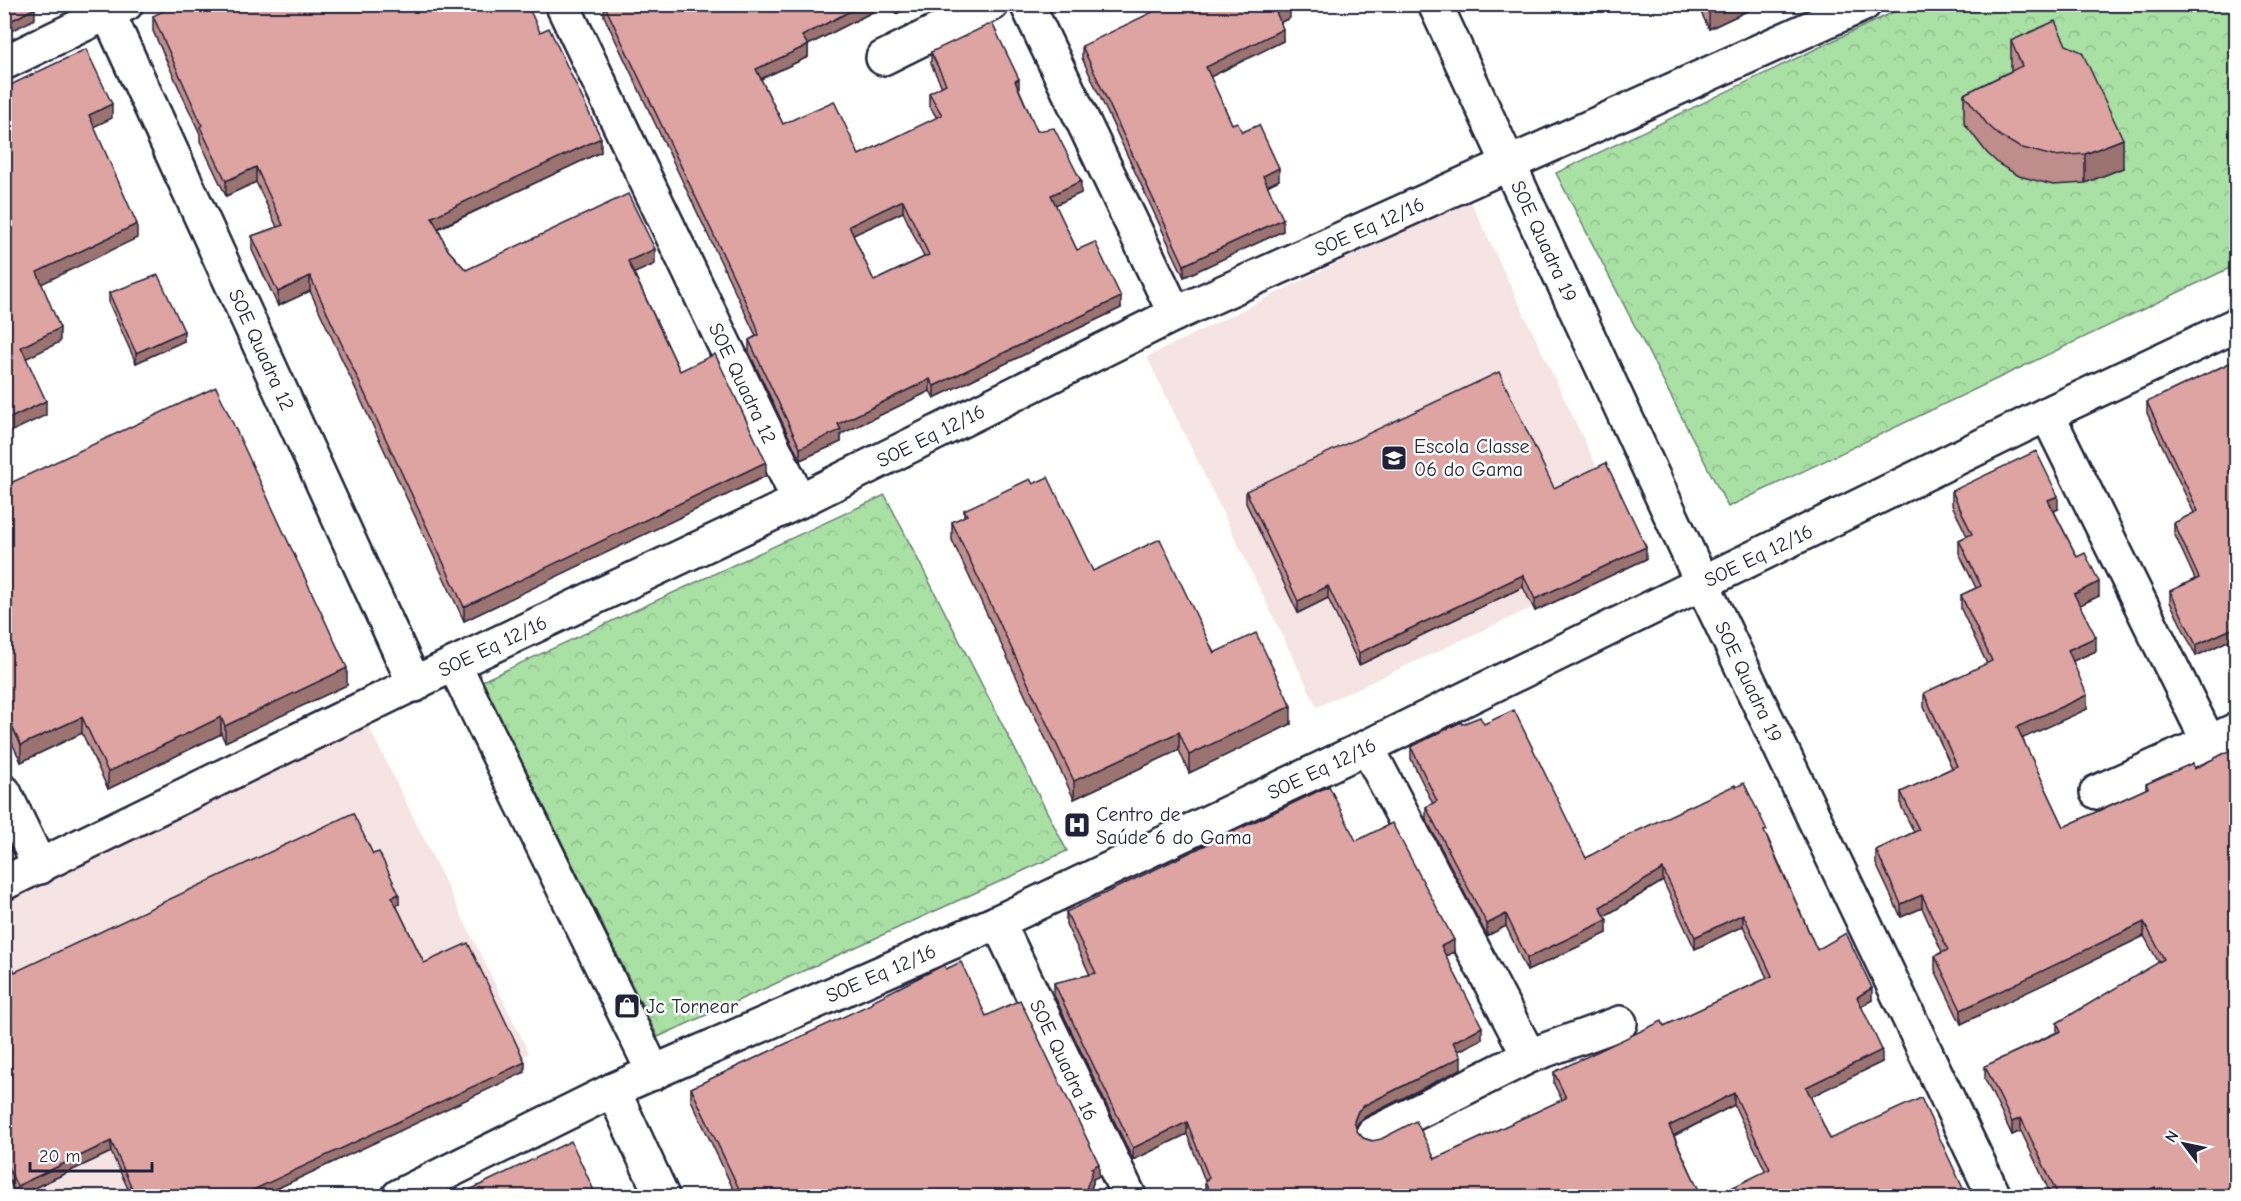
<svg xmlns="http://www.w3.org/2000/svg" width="2241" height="1201" font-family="'Comic Neue',sans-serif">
	<defs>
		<pattern id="park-crowns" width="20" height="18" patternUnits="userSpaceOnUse" patternTransform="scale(1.5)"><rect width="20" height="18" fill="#a9e0a4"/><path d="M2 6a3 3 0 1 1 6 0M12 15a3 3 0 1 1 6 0" fill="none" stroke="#91c08e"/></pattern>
	</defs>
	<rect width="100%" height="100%" fill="#fff"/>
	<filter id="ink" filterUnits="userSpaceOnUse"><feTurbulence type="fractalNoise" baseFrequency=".0167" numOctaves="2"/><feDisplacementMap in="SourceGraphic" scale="12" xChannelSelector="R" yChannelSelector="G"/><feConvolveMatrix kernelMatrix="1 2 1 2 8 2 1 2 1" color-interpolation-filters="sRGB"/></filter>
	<g filter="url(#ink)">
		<g fill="#f5e4e3">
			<path d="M 1469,198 L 1640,558 L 1317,707 L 1147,357 Z"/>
			<path d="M 368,725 L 529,1053 L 243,1196 L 5,1196 L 5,898 Z"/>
		</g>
		<g fill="url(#park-crowns)" stroke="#668170" stroke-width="1.5">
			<path d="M 1908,5 L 2236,5 L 2236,265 L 1728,507 L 1556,173 Z"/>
			<path d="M 885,495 L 1067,851 L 658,1037 L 482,681 Z"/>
		</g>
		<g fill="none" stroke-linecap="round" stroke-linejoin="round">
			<defs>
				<g id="minor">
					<path id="s1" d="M 104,4 L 415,685"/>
					<path id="s2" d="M 562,4 L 799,501"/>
					<path d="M 1027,4 L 1175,314"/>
					<path id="s3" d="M 1435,4 L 1702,583 L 1994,1196"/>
					<path d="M 883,58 L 992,4"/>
					<path d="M 4,63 L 126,4"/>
					<path d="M 2047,414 L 2209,743"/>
					<path d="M 454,664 L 654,1073"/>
					<path d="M 1367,747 L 1529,1056 L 1373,1134"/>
					<path d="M 4,792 L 40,867"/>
					<path d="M 2097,792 L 2236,730"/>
					<path id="s4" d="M 4,883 L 454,664 L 799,501 L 1175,314 L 1864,4"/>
					<path id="s5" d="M 998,922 L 1129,1196"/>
					<path d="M 1529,1056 L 1620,1023"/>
					<path d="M 613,1090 L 662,1196"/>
					<path id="s6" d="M 399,1196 L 613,1090 L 998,922 L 1367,747 L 2047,414 L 2236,325"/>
				</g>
			</defs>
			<use href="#minor" stroke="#22223b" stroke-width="38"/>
			<use href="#minor" stroke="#fff" stroke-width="33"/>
		</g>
		<g fill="#bf8d8b" stroke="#22223b" stroke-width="1.5" fill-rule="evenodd">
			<path d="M 604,4 L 888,4 L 808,45 L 808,57 L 761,79 L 783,124 L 859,155 L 937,118 L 929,105 L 929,93 L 942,87 L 931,64 L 931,52 L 1019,89 L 1037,131 L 1081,193 L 1055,205 L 1077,250 L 1121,308 L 934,398 L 930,391 L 841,434 L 841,442 L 800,460 L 749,352 L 749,340 L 756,336 L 604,16 ZM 903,212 L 924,257 L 874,281 L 853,235 Z"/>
			<path d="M 892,4 L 915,4 L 896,14 Z"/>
			<path d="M 1697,4 L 1762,4 L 1709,29 Z"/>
			<path d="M 153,16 L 540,32 L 601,152 L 438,229 L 448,250 L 466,270 L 655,264 L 634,273 L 680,371 L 766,476 L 464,621 L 310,291 L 278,306 L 252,250 L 252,236 L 277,227 L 256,182 L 226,196 L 200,141 L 200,134 L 153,31 Z"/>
			<path d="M 1290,18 L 1281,22 L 1283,41 L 1210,77 L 1232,124 L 1242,132 L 1279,180 L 1267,186 L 1283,231 L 1184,277 L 1082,58 L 1082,46 Z"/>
			<path d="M 2011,41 L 2123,168 L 2085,183 L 2053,185 L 2019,176 L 2000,165 L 1987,153 L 1964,123 L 1964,94 L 2011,71 Z"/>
			<path d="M 109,293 L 184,341 L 136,363 L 109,303 Z"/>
			<path d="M 2236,360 L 2236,637 L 2196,656 L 2170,602 L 2170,591 L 2195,579 L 2174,533 L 2174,523 L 2194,513 L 2147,413 L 2147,402 Z"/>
			<path d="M 1033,484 L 1093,571 L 1214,653 L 1291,724 L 1189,773 L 1179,750 L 1074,799 L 952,540 L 952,522 L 964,517 L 964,510 Z"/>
			<path d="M 4,486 L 347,685 L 225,742 L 221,734 L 108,789 L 82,733 L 21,762 L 4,726 Z"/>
			<path d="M 1554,488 L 1646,559 L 1535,611 L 1523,587 L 1359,665 L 1328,598 L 1298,613 L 1246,503 L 1246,491 Z"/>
			<path d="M 1952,491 L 2058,509 L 2054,511 L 2077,557 L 2099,596 L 2080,605 L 2096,651 L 2073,661 L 2087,709 L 2022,738 L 2064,827 L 2146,789 L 2146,784 L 2193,763 L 2236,1197 L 2052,1197 L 2021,1131 L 2012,1135 L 1985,1079 L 1985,1066 L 2057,1032 L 2057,1023 L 2159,963 L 2144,936 L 1961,1024 L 1935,970 L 1935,956 L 1942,952 L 1922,908 L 1901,917 L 1876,864 L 1876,850 L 1914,832 L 1901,806 L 1901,792 L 1952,768 L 1924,707 L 1924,693 L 1987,664 L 1961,609 L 1961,595 L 1976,588 L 1959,553 L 1959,540 L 1967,536 L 1952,505 Z"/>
			<path d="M 1462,724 L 1484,724 L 1586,858 L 1767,836 L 1817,950 L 1872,1000 L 1861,1006 L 1882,1062 L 1810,1096 L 1830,1139 L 1766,1172 L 1734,1105 L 1674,1136 L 1702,1197 L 1206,1197 L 1205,1193 L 1205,1181 L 1187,1134 L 1133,1160 L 1054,995 L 1054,983 L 1090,975 L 1066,924 L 1066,912 L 1356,841 L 1454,952 L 1446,956 L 1482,1039 L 1458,1051 L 1461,1069 L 1365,1117 L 1358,1123 L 1356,1128 L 1357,1131 L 1363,1138 L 1435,1159 L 1562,1100 L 1554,1084 L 1554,1072 L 1664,1026 L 1767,978 L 1743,926 L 1695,949 L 1663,881 L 1605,916 L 1607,933 L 1527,971 L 1506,926 L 1487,936 L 1426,819 L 1426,807 L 1433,804 L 1411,759 L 1411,747 Z"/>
			<path d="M 373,854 L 399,904 L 396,905 L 424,963 L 525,1072 L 259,1197 L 132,1197 L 111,1152 L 17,1196 L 4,1169 L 4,951 L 15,972 Z"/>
			<path d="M 946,969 L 986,1016 L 1099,1176 L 1093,1179 L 1093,1183 L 1088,1197 L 737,1197 L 691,1100 L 691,1088 L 872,1004 L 872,1001 Z"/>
		</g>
		<g fill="#9b7371" stroke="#22223b" stroke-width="1.5">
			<path d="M 864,4 L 888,4 L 802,48 L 802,36 Z"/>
			<path d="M 896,4 L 915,4 L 896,14 Z"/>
			<path d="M 1725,4 L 1762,4 L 1709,29 L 1709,12 Z"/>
			<path d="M 1290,6 L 1290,18 L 1276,24 L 1276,12 Z"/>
			<path d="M 35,8 L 35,19 L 5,34 L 5,24 Z"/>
			<path d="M 1283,29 L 1283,41 L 1206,79 L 1206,67 Z"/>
			<path d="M 808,45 L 808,57 L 756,81 L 756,69 Z"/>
			<path d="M 1019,79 L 1019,91 L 1015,81 Z"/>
			<path d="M 112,104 L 112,118 L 89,129 L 89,115 Z"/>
			<path d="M 601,138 L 601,152 L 432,231 L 432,217 Z"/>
			<path d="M 2123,139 L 2123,168 L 2085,183 L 2085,154 Z"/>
			<path d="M 256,167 L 256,182 L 226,196 L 226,181 Z"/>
			<path d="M 1279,168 L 1279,180 L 1263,188 L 1263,176 Z"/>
			<path d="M 1081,181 L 1081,193 L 1051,207 L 1051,195 Z"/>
			<path d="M 903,200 L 903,212 L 849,237 L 849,226 Z"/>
			<path d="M 1283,219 L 1283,231 L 1184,277 L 1184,265 Z"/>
			<path d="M 137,224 L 137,238 L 37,286 L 37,272 Z"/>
			<path d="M 655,249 L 655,264 L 628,276 L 628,261 Z"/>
			<path d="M 310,276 L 310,291 L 278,306 L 278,292 Z"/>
			<path d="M 1121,297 L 1121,308 L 934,398 L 934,386 Z"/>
			<path d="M 60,328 L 60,342 L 21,361 L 21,347 Z"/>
			<path d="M 184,331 L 184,341 L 136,363 L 136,353 Z"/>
			<path d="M 930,379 L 930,391 L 841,434 L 841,442 L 800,460 L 800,448 L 838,424 Z"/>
			<path d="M 46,401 L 46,415 L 4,435 L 4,421 Z"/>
			<path d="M 766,462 L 766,476 L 464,621 L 464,607 Z"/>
			<path d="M 2058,496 L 2058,509 L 2048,514 L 2048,500 Z"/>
			<path d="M 1646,547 L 1646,559 L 1535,611 L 1535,599 Z"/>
			<path d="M 1523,575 L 1523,587 L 1359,665 L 1359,653 Z"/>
			<path d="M 2099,582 L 2099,596 L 2074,608 L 2074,594 Z"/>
			<path d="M 1328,586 L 1328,598 L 1298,613 L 1298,601 Z"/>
			<path d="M 2236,627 L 2236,637 L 2196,656 L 2196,645 Z"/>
			<path d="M 2096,637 L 2096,651 L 2068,663 L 2068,650 Z"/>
			<path d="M 347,668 L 347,685 L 225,742 L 225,726 Z"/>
			<path d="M 2087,695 L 2087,709 L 2017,741 L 2017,727 Z"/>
			<path d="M 1291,706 L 1291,724 L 1189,773 L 1189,755 Z"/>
			<path d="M 82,717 L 82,733 L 21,762 L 21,745 Z"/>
			<path d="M 221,717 L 221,734 L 108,789 L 108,772 Z"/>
			<path d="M 1179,732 L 1179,750 L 1074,799 L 1074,781 Z"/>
			<path d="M 1663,869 L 1663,881 L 1600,919 L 1600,907 Z"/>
			<path d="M 399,894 L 399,904 L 392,907 L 392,897 Z"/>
			<path d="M 1922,895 L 1922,908 L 1901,917 L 1901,904 Z"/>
			<path d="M 1506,914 L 1506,926 L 1487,936 L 1487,924 Z"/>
			<path d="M 1743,914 L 1743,926 L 1695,949 L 1695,937 Z"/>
			<path d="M 1607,920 L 1607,933 L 1527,971 L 1527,958 Z"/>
			<path d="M 2144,922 L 2144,936 L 1961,1024 L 1961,1010 Z"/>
			<path d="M 1454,940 L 1454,952 L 1441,958 L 1441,946 Z"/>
			<path d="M 1872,988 L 1872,1000 L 1857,1009 L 1857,997 Z"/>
			<path d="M 1482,1027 L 1482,1039 L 1453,1054 L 1453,1042 Z"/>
			<path d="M 1882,1050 L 1882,1062 L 1806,1099 L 1806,1087 Z"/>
			<path d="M 1461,1057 L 1461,1069 L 1365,1117 L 1358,1123 L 1354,1133 L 1354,1121 L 1358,1111 L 1365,1105 Z"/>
			<path d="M 525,1062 L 525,1072 L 259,1197 L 238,1197 Z"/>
			<path d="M 1734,1093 L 1734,1105 L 1669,1138 L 1669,1126 Z"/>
			<path d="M 2021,1118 L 2021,1131 L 2012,1135 L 2012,1122 Z"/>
			<path d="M 1187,1122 L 1187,1134 L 1133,1160 L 1133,1148 Z"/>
			<path d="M 111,1141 L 111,1152 L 17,1196 L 17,1186 Z"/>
			<path d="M 1099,1164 L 1099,1176 L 1093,1179 L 1093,1183 L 1088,1197 L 1083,1197 L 1091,1168 Z"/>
			<path d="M 2155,1187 L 2155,1197 L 2134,1197 Z"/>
		</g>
		<g fill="#dea4a2" stroke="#22223b" stroke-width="1.5" fill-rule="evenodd">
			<path d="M 4,4 L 34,4 L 35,8 L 5,24 Z"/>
			<path d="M 177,4 L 527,4 L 540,32 L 549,28 L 601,138 L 432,217 L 448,250 L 466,270 L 628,194 L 655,249 L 628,261 L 680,371 L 715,354 L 766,462 L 464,607 L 310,276 L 278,292 L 252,236 L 283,225 L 256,167 L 226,181 L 200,127 L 202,125 L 153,16 Z"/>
			<path d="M 604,4 L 864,4 L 802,36 L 808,45 L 756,69 L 783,124 L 834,101 L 859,155 L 942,115 L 929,93 L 946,84 L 931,52 L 992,23 L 1019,79 L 1015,81 L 1037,131 L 1054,128 L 1081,181 L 1051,195 L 1077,250 L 1095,242 L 1121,297 L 934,386 L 930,379 L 838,424 L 841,430 L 800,448 L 749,340 L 759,335 L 756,324 ZM 903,200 L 929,255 L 874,281 L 849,226 Z"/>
			<path d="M 1169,4 L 1290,4 L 1290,6 L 1276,12 L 1283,29 L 1206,67 L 1232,124 L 1237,122 L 1242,132 L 1259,125 L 1279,168 L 1263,176 L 1283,219 L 1184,265 L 1082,46 Z"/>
			<path d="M 1706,4 L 1725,4 L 1709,12 Z"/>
			<path d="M 2055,21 L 2066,45 L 2082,52 L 2123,139 L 2085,154 L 2053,156 L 2019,147 L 2000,136 L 1987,124 L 1964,94 L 2022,66 L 2011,41 Z"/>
			<path d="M 86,49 L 112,104 L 89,115 L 137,224 L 37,272 L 60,328 L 21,347 L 46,401 L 4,421 L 4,88 Z"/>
			<path d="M 158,275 L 184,331 L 136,353 L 109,293 Z"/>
			<path d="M 2236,360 L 2236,627 L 2196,645 L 2170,591 L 2199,578 L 2174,523 L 2198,511 L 2147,402 Z"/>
			<path d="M 1499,372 L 1554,488 L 1606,463 L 1646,547 L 1535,599 L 1523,575 L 1359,653 L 1328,586 L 1298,601 L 1246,491 Z"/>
			<path d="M 216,387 L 347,668 L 225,726 L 221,717 L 108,772 L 82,717 L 21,745 L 4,710 L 4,486 Z"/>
			<path d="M 2036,451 L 2058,496 L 2048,500 L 2077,557 L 2085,553 L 2099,582 L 2074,594 L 2096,637 L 2068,650 L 2087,695 L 2017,727 L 2064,827 L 2148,788 L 2146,784 L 2193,763 L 2194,769 L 2236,747 L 2236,1197 L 2160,1197 L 2155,1187 L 2134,1197 L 2055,1197 L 2058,1195 L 2021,1118 L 2012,1122 L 1985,1066 L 2061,1031 L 2057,1023 L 2164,959 L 2144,922 L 1961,1010 L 1935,956 L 1948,950 L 1922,895 L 1901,904 L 1876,850 L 1919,830 L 1901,792 L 1957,766 L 1924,693 L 1992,661 L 1961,595 L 1981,586 L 1959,540 L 1972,534 L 1952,491 Z"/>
			<path d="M 1048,477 L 1093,571 L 1160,539 L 1214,653 L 1256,633 L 1291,706 L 1189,755 L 1179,732 L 1074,781 L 952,522 L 967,515 L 964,510 L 1030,479 L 1033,484 Z"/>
			<path d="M 1514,710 L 1586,858 L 1618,840 L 1735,785 L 1736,787 L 1744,783 L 1767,830 L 1764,831 L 1817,950 L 1846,933 L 1872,988 L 1857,997 L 1882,1050 L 1806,1087 L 1830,1139 L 1921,1098 L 1967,1197 L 1713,1197 L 1770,1169 L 1734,1093 L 1669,1126 L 1702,1197 L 1212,1197 L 1205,1181 L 1209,1178 L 1187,1122 L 1133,1148 L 1054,983 L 1096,973 L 1066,912 L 1329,786 L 1356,841 L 1392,823 L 1454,940 L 1441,946 L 1482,1027 L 1453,1042 L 1461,1057 L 1365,1105 L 1358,1111 L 1354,1121 L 1357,1131 L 1363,1138 L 1372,1141 L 1381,1139 L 1416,1121 L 1435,1159 L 1566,1098 L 1554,1072 L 1662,1021 L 1664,1026 L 1772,976 L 1743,914 L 1695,937 L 1663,869 L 1600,907 L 1607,920 L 1527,958 L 1506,914 L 1487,924 L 1426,807 L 1437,801 L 1411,747 L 1461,722 L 1462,724 L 1480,717 L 1484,724 Z"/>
			<path d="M 353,813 L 373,854 L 379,852 L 399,894 L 392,897 L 424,963 L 468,943 L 525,1062 L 238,1197 L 136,1197 L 111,1141 L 17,1186 L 4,1159 L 4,951 L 15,972 Z"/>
			<path d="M 961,962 L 986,1016 L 1020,1000 L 1099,1164 L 1091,1168 L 1093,1170 L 1083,1197 L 743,1197 L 691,1088 L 873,1003 L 872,1001 L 944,965 L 946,969 Z"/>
			<path d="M 571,1141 L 597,1197 L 455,1197 Z"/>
		</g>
	</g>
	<defs>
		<symbol id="school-square" viewBox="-11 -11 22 22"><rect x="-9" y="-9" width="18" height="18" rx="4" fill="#22223b" stroke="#fff"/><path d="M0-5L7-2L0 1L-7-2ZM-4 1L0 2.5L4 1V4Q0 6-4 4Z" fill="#fff"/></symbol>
		<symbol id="hospital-square" viewBox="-11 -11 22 22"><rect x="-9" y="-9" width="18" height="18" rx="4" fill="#22223b" stroke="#fff"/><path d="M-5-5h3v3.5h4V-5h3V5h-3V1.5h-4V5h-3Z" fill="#fff"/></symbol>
		<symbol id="shop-square" viewBox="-11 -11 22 22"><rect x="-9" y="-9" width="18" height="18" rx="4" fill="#22223b" stroke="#fff"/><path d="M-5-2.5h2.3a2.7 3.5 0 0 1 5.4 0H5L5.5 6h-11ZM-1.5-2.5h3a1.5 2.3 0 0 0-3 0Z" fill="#fff"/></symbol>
	</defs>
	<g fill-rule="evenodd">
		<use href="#school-square" x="1379" y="443" width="30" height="30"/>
		<use href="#hospital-square" x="1062" y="810" width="30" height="30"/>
		<use href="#shop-square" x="612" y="991" width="30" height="30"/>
	</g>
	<g text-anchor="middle" stroke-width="5" stroke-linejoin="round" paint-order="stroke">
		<g font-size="20" fill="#22223b" stroke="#fff">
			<text dy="7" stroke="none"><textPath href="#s4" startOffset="1515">SOE Eq 12/16</textPath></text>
			<text dy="7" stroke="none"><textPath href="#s3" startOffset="261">SOE Quadra 19</textPath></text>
			<text dy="7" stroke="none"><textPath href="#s1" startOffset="380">SOE Quadra 12</textPath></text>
			<text dy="7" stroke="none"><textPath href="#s2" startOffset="420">SOE Quadra 12</textPath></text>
			<text dy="7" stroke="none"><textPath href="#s4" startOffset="1029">SOE Eq 12/16</textPath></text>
			<text dy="7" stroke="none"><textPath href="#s6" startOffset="1503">SOE Eq 12/16</textPath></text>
			<text dy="7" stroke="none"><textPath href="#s4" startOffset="543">SOE Eq 12/16</textPath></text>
			<text dy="7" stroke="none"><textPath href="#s3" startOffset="747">SOE Quadra 19</textPath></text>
			<text dy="7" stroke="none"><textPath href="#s6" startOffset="1017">SOE Eq 12/16</textPath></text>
			<text dy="7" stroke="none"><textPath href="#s6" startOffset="531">SOE Eq 12/16</textPath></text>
			<text dy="7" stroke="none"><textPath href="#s5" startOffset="153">SOE Quadra 16</textPath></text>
		</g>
		<g font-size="20" fill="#22223b" stroke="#fff" text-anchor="start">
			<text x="1414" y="453">Escola Classe<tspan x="1414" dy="23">06 do Gama</tspan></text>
			<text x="1096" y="821">Centro de<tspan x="1096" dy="23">Saúde 6 do Gama</tspan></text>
			<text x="646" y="1013">Jc Tornear</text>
		</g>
	</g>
	<rect width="2241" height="1201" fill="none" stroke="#fff" stroke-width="24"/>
	<rect x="12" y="12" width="2217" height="1177" fill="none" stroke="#22223b" stroke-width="2" filter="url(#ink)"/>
	<g transform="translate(2184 1144) rotate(302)" stroke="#ffffff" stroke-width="4.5" paint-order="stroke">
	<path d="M0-4.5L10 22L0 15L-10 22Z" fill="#22223b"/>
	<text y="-9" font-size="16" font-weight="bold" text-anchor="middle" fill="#22223b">N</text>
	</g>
	<path d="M30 1162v9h122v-9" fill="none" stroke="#22223b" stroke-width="3"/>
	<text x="39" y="1162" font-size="18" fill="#22223b" stroke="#ffffff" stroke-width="4.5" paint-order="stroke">20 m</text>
</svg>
